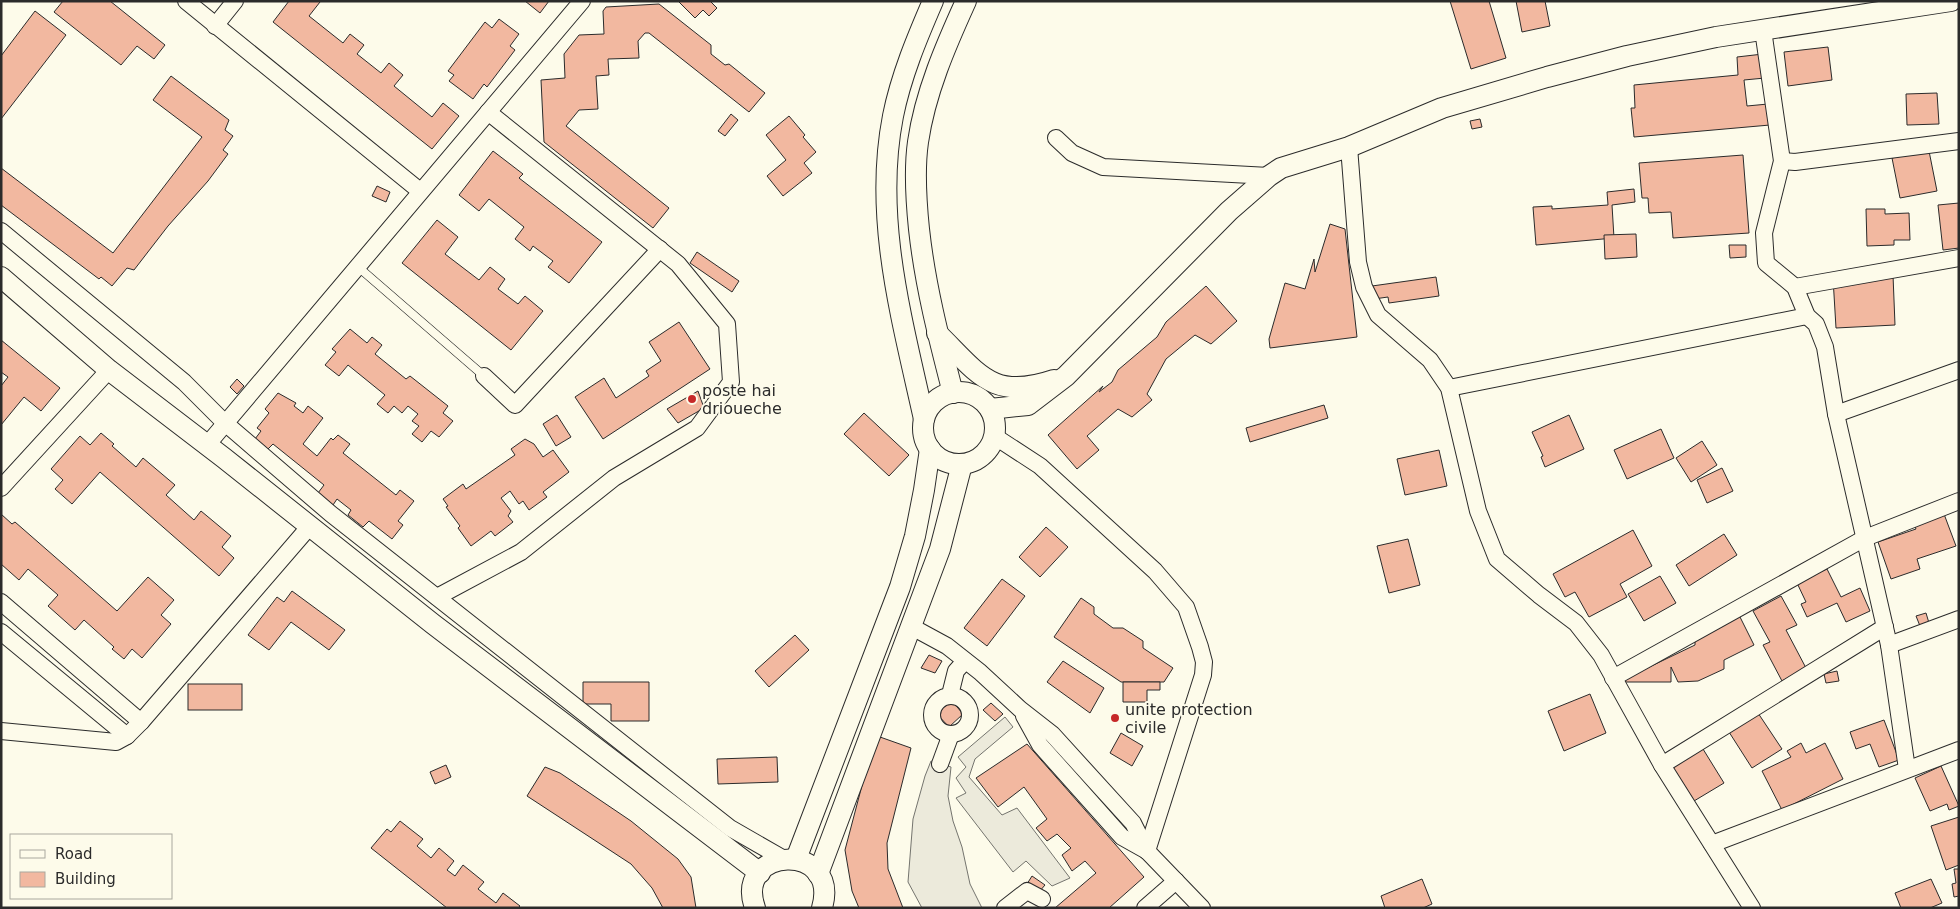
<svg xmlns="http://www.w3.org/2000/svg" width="1960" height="909" font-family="'DejaVu Sans',sans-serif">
	<rect width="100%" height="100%" fill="#fdfbea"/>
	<g fill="#eceadb" stroke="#74746e">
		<path d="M 1005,717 L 1013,727 L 975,759 L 969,777 L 1002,815 L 1017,808 L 1070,878 L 1052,886 L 1026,861 L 1013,872 L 956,798 L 966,793 L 956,778 L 966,767 L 958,757 Z"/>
		<path d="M 931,761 L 951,767 L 948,796 L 953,821 L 962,847 L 970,884 L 982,908 L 922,908 L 908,882 L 913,819 L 925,776 Z"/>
	</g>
	<g fill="#f2b8a0" stroke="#2b2b2b">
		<path d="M 63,1 L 110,1 L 165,45 L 154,59 L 137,46 L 121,65 L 54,12 Z"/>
		<path d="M 289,1 L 318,1 L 320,2 L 309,16 L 343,43 L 350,34 L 364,45 L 357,54 L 381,73 L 389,63 L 403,75 L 394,86 L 432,117 L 443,103 L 459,116 L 432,149 L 273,22 Z"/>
		<path d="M 525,1 L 549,1 L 540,13 Z"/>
		<path d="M 678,1 L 710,1 L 717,8 L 709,16 L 703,10 L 695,18 Z"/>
		<path d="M 1450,1 L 1489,1 L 1506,58 L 1471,69 Z"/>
		<path d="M 1516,1 L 1545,1 L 1550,26 L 1522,32 Z"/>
		<path d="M 659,4 L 711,45 L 711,54 L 725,65 L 729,64 L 765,93 L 749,112 L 649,33 L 645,33 L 638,41 L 639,58 L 608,59 L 609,75 L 596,76 L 598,109 L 579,110 L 566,126 L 669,208 L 653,228 L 544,142 L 541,80 L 565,78 L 564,54 L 579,35 L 604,34 L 603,11 L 606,7 Z"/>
		<path d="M 35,11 L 66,35 L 1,119 L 1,56 Z"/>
		<path d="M 499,19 L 519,34 L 510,46 L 515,50 L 487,87 L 484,84 L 473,99 L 449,81 L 454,75 L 448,71 L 485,22 L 492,28 Z"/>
		<path d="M 1828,47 L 1832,80 L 1788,86 L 1784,52 Z"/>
		<path d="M 1763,54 L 1765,78 L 1744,80 L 1747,106 L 1768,104 L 1770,125 L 1634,137 L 1631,108 L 1635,108 L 1634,85 L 1738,75 L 1737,57 Z"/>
		<path d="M 171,76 L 229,120 L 225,130 L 233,136 L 223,150 L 228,154 L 208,181 L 168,226 L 134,270 L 127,268 L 112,286 L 101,277 L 99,279 L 1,205 L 1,168 L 113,253 L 202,137 L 153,100 Z"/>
		<path d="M 1937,93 L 1939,124 L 1907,125 L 1906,94 Z"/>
		<path d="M 731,114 L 738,120 L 725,136 L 718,131 Z"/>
		<path d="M 789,116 L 805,135 L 803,137 L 816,152 L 804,163 L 812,173 L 783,196 L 767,176 L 786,160 L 766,135 Z"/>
		<path d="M 1480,119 L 1482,127 L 1472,129 L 1470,121 Z"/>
		<path d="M 493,151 L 523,174 L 519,178 L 602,242 L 569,283 L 548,267 L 553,261 L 533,246 L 530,251 L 515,239 L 524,227 L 489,199 L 479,211 L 459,195 Z"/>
		<path d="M 1929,151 L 1937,191 L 1900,198 L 1892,158 Z"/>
		<path d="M 1743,155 L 1749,233 L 1673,238 L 1671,212 L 1649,213 L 1648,198 L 1642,198 L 1639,163 Z"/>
		<path d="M 377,186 L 390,192 L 386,202 L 372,196 Z"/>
		<path d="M 1634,189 L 1635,202 L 1612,205 L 1614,238 L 1536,245 L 1533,207 L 1552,206 L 1552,209 L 1608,205 L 1607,192 Z"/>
		<path d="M 1959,203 L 1959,248 L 1943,250 L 1938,205 Z"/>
		<path d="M 1866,209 L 1885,209 L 1885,214 L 1909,213 L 1910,240 L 1894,240 L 1894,245 L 1867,246 Z"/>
		<path d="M 437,220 L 458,237 L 445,254 L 479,280 L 490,267 L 505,279 L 498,289 L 518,304 L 525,296 L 543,311 L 511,350 L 402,263 Z"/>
		<path d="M 1330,224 L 1345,229 L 1357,337 L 1270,348 L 1269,339 L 1285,283 L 1305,289 L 1314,259 L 1315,272 Z"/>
		<path d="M 1636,234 L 1637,257 L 1605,259 L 1604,235 Z"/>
		<path d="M 1729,245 L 1746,245 L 1746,257 L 1730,258 Z"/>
		<path d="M 697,252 L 739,281 L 732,292 L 690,263 Z"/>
		<path d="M 1893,275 L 1895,325 L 1836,328 L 1833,278 Z"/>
		<path d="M 1436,277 L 1439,296 L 1389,303 L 1388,297 L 1374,299 L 1372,286 Z"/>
		<path d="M 1206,286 L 1237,321 L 1211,344 L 1195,335 L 1166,359 L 1147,394 L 1152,400 L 1132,417 L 1118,409 L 1087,436 L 1099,450 L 1077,469 L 1048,435 L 1103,386 L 1099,392 L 1112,382 L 1118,370 L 1157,337 L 1166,322 Z"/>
		<path d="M 679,322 L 710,369 L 603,439 L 575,397 L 604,378 L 616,398 L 649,376 L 646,371 L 661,361 L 649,342 Z"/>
		<path d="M 350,329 L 367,343 L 372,337 L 382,345 L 375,354 L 406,379 L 410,376 L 448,406 L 443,413 L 453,421 L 439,437 L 431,431 L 422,442 L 412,434 L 419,426 L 412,421 L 418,414 L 408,406 L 402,413 L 394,406 L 388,413 L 377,404 L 385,395 L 348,365 L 339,376 L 325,365 L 336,352 L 332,349 Z"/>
		<path d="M 1,340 L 60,388 L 41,411 L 24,397 L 1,425 L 1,386 L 8,377 L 1,372 Z"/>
		<path d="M 237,379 L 244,386 L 237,394 L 230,387 Z"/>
		<path d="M 698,391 L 704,408 L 678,423 L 667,409 Z"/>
		<path d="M 278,393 L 296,403 L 294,406 L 303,413 L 308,406 L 323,418 L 303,444 L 317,456 L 331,438 L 333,440 L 338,435 L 350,444 L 343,453 L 396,495 L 400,490 L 414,501 L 398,521 L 403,525 L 392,539 L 369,521 L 363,527 L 348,515 L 351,510 L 337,499 L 333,505 L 318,493 L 324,485 L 273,444 L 268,449 L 255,439 L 261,431 L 257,428 L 269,413 L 265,409 Z"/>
		<path d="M 1324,405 L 1328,418 L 1250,442 L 1246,428 Z"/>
		<path d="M 864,413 L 909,455 L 889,476 L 844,434 Z"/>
		<path d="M 557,415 L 571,437 L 556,446 L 543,424 Z"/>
		<path d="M 1569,415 L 1584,449 L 1545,467 L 1541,457 L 1543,456 L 1532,432 Z"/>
		<path d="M 1661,429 L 1674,458 L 1627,479 L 1614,450 Z"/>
		<path d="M 101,433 L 114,444 L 112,446 L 136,467 L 143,458 L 175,485 L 166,495 L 194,520 L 201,511 L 231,536 L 222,547 L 234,558 L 219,576 L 100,472 L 72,504 L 55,489 L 63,480 L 51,469 L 80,436 L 90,445 Z"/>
		<path d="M 525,439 L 534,444 L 543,457 L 553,450 L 569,472 L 543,492 L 547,497 L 529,510 L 523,501 L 519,504 L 510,491 L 501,498 L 511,511 L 508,516 L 513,522 L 495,536 L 491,531 L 471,546 L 458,528 L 460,526 L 446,507 L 448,506 L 443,499 L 463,484 L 466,489 L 515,455 L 511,449 Z"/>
		<path d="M 1702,441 L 1717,465 L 1691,482 L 1676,458 Z"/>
		<path d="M 1439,450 L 1447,486 L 1405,495 L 1397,459 Z"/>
		<path d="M 1722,468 L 1733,491 L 1707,503 L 1697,480 Z"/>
		<path d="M 1,514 L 12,524 L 15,522 L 117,611 L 148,577 L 174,600 L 161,615 L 171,624 L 142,658 L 132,649 L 124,659 L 112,649 L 114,647 L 84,620 L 75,630 L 48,606 L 58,595 L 28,569 L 19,580 L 1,564 Z"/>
		<path d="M 1944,514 L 1956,546 L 1917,559 L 1920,569 L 1891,579 L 1878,542 L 1916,529 L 1914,524 Z"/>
		<path d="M 1046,527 L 1068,547 L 1040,577 L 1019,557 Z"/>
		<path d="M 1633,530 L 1652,566 L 1620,584 L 1627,597 L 1589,617 L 1575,592 L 1565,597 L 1553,574 Z"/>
		<path d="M 1724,534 L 1737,555 L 1689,586 L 1676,565 Z"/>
		<path d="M 1408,539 L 1420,585 L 1389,593 L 1377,546 Z"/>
		<path d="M 1827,569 L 1841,597 L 1860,588 L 1870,611 L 1846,622 L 1837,603 L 1807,617 L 1801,604 L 1806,602 L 1797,583 Z"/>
		<path d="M 1660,576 L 1676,603 L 1644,621 L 1628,594 Z"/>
		<path d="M 1002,579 L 1025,596 L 987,646 L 964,628 Z"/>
		<path d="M 292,591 L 345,630 L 329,650 L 291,622 L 269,650 L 248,635 L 277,597 L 284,602 Z"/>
		<path d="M 1781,596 L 1797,625 L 1786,630 L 1806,668 L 1782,681 L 1763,645 L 1770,642 L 1753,611 Z"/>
		<path d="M 1081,598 L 1094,607 L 1094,614 L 1113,628 L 1123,628 L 1143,641 L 1143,648 L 1173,668 L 1164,682 L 1121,682 L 1054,637 Z"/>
		<path d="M 1926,613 L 1929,623 L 1920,626 L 1916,616 Z"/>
		<path d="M 1739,615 L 1754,645 L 1724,660 L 1724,669 L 1698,681 L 1678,682 L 1671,667 L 1671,682 L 1618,682 L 1695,645 L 1695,637 Z"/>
		<path d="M 795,635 L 809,650 L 769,687 L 755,671 Z"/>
		<path d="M 929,655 L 942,661 L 935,673 L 921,668 Z"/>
		<path d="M 1063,661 L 1104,688 L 1090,713 L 1047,682 Z"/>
		<path d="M 1837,671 L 1839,681 L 1826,683 L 1824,674 Z"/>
		<path d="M 583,682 L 649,682 L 649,721 L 611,721 L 611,704 L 583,704 Z"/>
		<path d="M 1123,682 L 1160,682 L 1160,690 L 1147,690 L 1147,702 L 1123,702 Z"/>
		<rect x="188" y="684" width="54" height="26"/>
		<path d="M 1590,694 L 1606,733 L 1564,751 L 1548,711 Z"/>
		<path d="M 952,701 L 963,714 L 949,727 L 936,713 Z"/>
		<path d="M 991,703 L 1003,714 L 995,721 L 983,710 Z"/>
		<path d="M 1758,713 L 1782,749 L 1752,768 L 1729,732 Z"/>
		<path d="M 1884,720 L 1899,760 L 1879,767 L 1870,744 L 1856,749 L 1850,732 Z"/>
		<path d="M 1121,733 L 1143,746 L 1132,766 L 1110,753 Z"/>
		<path d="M 880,737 L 911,748 L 887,843 L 888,869 L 903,908 L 859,908 L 852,891 L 845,850 L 865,774 Z"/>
		<path d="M 1801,743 L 1806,753 L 1825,743 L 1843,779 L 1782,810 L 1762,771 L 1791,757 L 1787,751 Z"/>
		<path d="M 1027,744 L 1144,877 L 1109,908 L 1055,908 L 1096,873 L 1085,861 L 1072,871 L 1062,855 L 1071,848 L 1057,834 L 1047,841 L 1036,828 L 1047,819 L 1024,787 L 998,807 L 976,778 Z"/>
		<path d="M 1703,749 L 1724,783 L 1694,801 L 1681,780 L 1678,782 L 1670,768 Z"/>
		<path d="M 777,757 L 778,782 L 718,784 L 717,759 Z"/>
		<path d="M 446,765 L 451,777 L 435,784 L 430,772 Z"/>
		<path d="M 1941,766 L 1959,806 L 1949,810 L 1947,804 L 1930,811 L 1915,778 Z"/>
		<path d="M 545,767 L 560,773 L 631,821 L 678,859 L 691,877 L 696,908 L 663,908 L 652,888 L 631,864 L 527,796 Z"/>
		<path d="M 1959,817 L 1959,865 L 1946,870 L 1931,826 Z"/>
		<path d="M 400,821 L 423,839 L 417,846 L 431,858 L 439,848 L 454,861 L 447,870 L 455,876 L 463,865 L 484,882 L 478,889 L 496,903 L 503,893 L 520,906 L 518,908 L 447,908 L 371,848 L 387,829 L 391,832 Z"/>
		<path d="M 1954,869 L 1959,869 L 1959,896 L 1954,897 L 1952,884 L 1956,883 Z"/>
		<path d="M 1032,876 L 1045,885 L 1039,892 L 1027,884 Z"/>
		<path d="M 1422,879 L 1432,904 L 1423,908 L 1385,908 L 1381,896 Z"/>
		<path d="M 1931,879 L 1942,903 L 1930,908 L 1901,908 L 1895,893 Z"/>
	</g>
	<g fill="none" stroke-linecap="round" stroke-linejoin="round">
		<defs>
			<path id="service" d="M 357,266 L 484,376"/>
			<g id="minor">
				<path d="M 186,1 L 420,191"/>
				<path d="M 215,26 L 235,1"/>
				<path d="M 1763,30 L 1782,161 L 1764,233 L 1766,263 L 1795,287 L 1807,316 L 1816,324 L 1825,347 L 1836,414 L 1889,645 L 1907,769"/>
				<path d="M 1056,138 L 1072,153 L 1103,167 L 1269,176"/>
				<path d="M 1349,147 L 1358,262 L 1364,287 L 1378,315 L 1430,360 L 1449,388 L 1478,511 L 1497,559 L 1539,595 L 1576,623 L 1601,655 L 1662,765 L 1752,908"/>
				<path d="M 1782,161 L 1795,162 L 1959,141"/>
				<path d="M 1,231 L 184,382 L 225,423 L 331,514 L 730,828 L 784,859"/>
				<path d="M 1795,287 L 1959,258"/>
				<path d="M 484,376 L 515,405 L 660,249"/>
				<path d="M 1449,388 L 1807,316"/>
				<path d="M 1836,414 L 1959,370"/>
				<path d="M 994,436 L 1040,466 L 1155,571 L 1186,607 L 1200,647 L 1204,662 L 1203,675 L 1147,851"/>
				<path d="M 207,445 L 582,1"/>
				<path d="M 1,488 L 109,370"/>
				<path d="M 437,597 L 521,552 L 614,478 L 697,428 L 731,382 L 727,324 L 678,264 L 488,112"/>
				<path d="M 1,602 L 141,722"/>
				<path d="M 912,627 L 947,646 L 980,672 L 1020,709 L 1052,734 L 1133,823 L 1147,851 L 1202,908"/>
				<path d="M 1,632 L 127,736"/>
				<path d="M 1889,645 L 1959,619"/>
				<path d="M 1613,678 L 1865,538 L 1959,501"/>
				<path d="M 950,695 L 956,671 L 965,661"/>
				<circle cx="951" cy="715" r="19"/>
				<path d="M 1024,716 L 1040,745 L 1122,837 L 1147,851"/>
				<path d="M 1,731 L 116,742 L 127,736 L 141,722 L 310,526"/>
				<path d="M 940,764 L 951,734"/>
				<path d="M 1662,765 L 1885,627"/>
				<path d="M 1712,844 L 1959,750"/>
				<path d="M 1005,908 L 1027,891 L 1042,899"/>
				<path d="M 1145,908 L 1176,881"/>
			</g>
			<g id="tertiary">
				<path d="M 1,277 L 109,370 L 224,458 L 433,624 L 760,873"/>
				<path d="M 937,333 C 979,374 992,401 1054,380"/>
				<circle cx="959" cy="428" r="36"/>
				<path d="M 953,393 C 939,339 925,285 919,229 C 916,200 914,170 918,142 C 925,93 946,45 966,1"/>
				<path d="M 990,409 L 1028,405 L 1066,376 L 1229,211 L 1269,176 L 1281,168 L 1349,147 L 1442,108 L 1547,77 L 1627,56 L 1716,37 L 1951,1"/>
				<path d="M 924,419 C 902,319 873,218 893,116 C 901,76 917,38 933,1"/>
				<path d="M 796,859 L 900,587 L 915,536 L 924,490 L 930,449"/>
				<path d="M 818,874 L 940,549 L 962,464"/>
				<path d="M 755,908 C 733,846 841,841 822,908"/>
			</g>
		</defs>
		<use href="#service" stroke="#2b2b2b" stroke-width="9"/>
		<use href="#minor" stroke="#2b2b2b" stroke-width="18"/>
		<use href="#tertiary" stroke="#2b2b2b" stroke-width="22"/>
		<use href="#service" stroke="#fdfbea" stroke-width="8"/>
		<use href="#minor" stroke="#fdfbea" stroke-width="16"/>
		<use href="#tertiary" stroke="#fdfbea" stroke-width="20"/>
	</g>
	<g fill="#c62828" stroke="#fdfbea" stroke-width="2">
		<circle cx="692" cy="399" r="5"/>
		<circle cx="1115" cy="718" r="5"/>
	</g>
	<g text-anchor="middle" stroke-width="4" stroke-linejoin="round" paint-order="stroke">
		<g font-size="16" fill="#2b2b2b" stroke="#fdfbea" text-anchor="start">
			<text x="702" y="396">poste hai<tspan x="702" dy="18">drioueche</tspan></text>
			<text x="1125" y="715">unite protection<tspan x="1125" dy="18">civile</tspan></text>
		</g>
	</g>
	<rect width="1960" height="909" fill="none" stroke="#2b2b2b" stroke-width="5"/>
	<rect x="10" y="834" width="162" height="65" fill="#fdfbea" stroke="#a9a89e"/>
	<rect x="20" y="850" width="25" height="8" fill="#fdfbea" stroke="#a9a89e"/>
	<text x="55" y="859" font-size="15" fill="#2b2b2b">Road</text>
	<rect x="20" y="872" width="25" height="15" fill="#f2b8a0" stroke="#a9a89e"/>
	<text x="55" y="884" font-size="15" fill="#2b2b2b">Building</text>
</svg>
